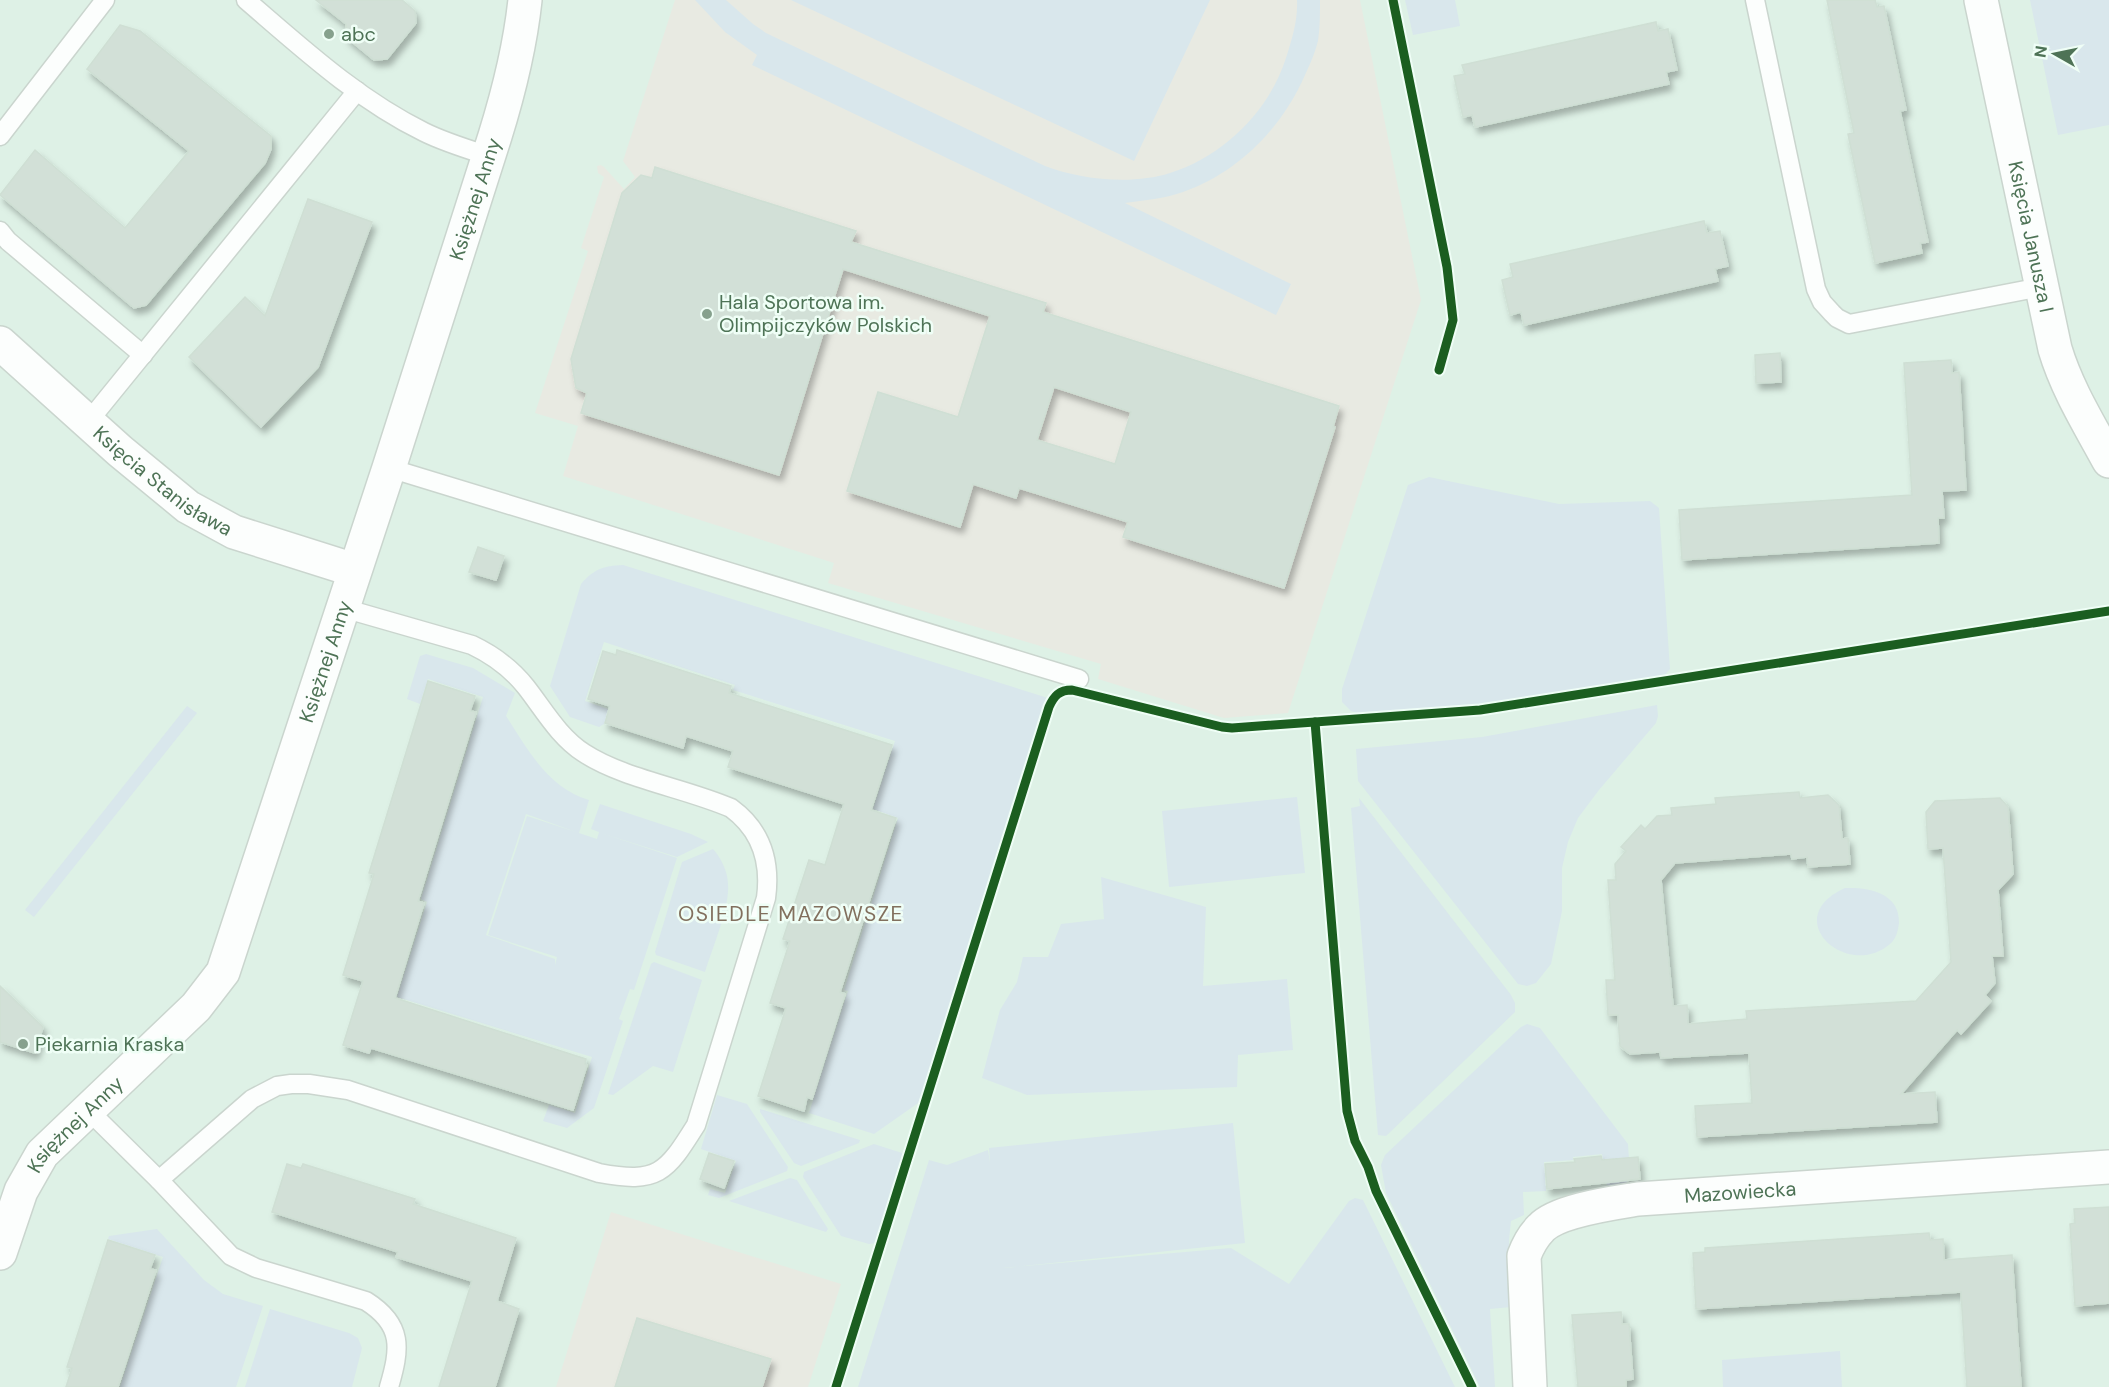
<svg xmlns="http://www.w3.org/2000/svg" width="2109" height="1387" font-family="'DM Sans',sans-serif">
	<defs>
		<filter id="shadow"><feDropShadow dx="3.5" dy="6" stdDeviation="3" flood-color="#0004"/></filter>
	</defs>
	<rect width="100%" height="100%" fill="#edf7f2"/>
	<rect fill="#def1e6" x="0" y="0" width="2109" height="1387"/>
	<g fill="#e8eae2">
		<path d="M 675,0 L 1360,0 L 1421,300 L 1288,713 L 1224,718 L 1098,679 L 1101,664 L 828,583 L 834,563 L 563,476 L 578,426 L 535,413 L 588,251 L 581,248 L 604,177 L 598,173 L 597,166 L 601,165 L 604,167 L 624,189 L 635,177 L 623,161 Z"/>
		<path d="M 611,1212 L 841,1284 L 808,1387 L 556,1387 Z"/>
	</g>
	<g fill="#d9e7ec" fill-rule="evenodd">
		<path d="M 695,0 L 726,0 L 753,24 L 766,33 L 1045,166 C 1081,180 1133,185 1170,173 C 1224,156 1269,111 1286,58 C 1292,39 1298,20 1297,0 L 1320,0 C 1320,14 1320,28 1318,41 C 1315,53 1310,64 1305,75 C 1282,128 1238,173 1183,192 C 1164,199 1145,200 1125,203 L 1291,284 L 1276,315 L 752,65 L 757,55 L 725,32 Z"/>
		<path d="M 791,0 L 1210,0 L 1134,161 Z"/>
		<path d="M 1405,0 L 1455,0 L 1460,26 L 1413,35 Z"/>
		<path d="M 2030,0 L 2109,0 L 2109,125 L 2058,135 Z"/>
		<path d="M 1429,477 L 1559,504 L 1650,501 L 1659,508 L 1670,669 L 1665,675 L 1486,704 L 1359,714 L 1351,711 L 1342,702 L 1342,689 L 1408,485 Z"/>
		<path d="M 623,565 L 1048,698 L 921,1101 L 874,1134 L 809,1113 L 848,991 L 844,990 L 898,818 L 873,809 L 895,741 L 733,690 L 735,685 L 604,642 L 585,701 L 608,709 L 604,724 L 599,727 L 570,717 L 550,686 L 581,584 C 594,569 603,566 623,565 Z"/>
		<path d="M 426,654 L 473,668 L 515,693 L 506,716 C 528,750 548,788 589,800 L 579,833 L 597,839 L 599,832 L 591,829 L 600,804 L 691,834 L 708,842 L 677,857 L 601,833 L 677,858 L 634,990 L 630,989 L 619,1019 L 623,1021 L 594,1108 L 567,1128 L 543,1121 L 549,1105 L 575,1113 L 592,1057 L 397,997 L 427,902 L 421,899 L 483,697 L 428,679 L 420,704 L 407,699 L 420,656 ZM 526,814 L 576,832 L 527,816 L 488,935 L 557,957 L 555,965 L 555,959 L 486,935 Z"/>
		<path d="M 1657,705 L 1658,716 L 1656,723 L 1599,790 L 1578,818 L 1568,842 L 1562,868 L 1562,911 L 1551,964 L 1536,983 L 1527,986 L 1518,984 L 1358,781 L 1356,749 L 1482,737 Z"/>
		<path d="M 187,706 L 197,713 L 34,917 L 25,910 Z"/>
		<path d="M 1297,797 L 1305,873 L 1169,887 L 1162,811 Z"/>
		<path d="M 1359,798 L 1511,995 L 1515,1003 L 1515,1012 L 1386,1136 L 1378,1135 L 1351,808 L 1360,806 Z"/>
		<path d="M 713,849 C 721,858 728,872 728,884 C 730,907 712,949 705,972 L 656,955 L 655,952 L 682,862 Z"/>
		<path d="M 1101,877 L 1206,907 L 1203,986 L 1287,979 L 1293,1050 L 1238,1055 L 1237,1087 L 1027,1095 L 982,1078 L 1000,1010 L 1017,982 L 1023,957 L 1048,957 L 1061,924 L 1104,919 Z"/>
		<path d="M 1845,888 C 1869,887 1900,893 1899,923 C 1898,931 1896,939 1890,944 C 1847,981 1778,918 1845,888 Z"/>
		<path d="M 654,962 L 702,980 L 673,1072 L 653,1066 L 613,1095 L 608,1094 L 651,964 Z"/>
		<path d="M 1527,1024 L 1540,1028 L 1628,1144 L 1630,1176 L 1626,1184 L 1607,1186 L 1602,1154 L 1573,1157 L 1573,1160 L 1544,1162 L 1546,1191 L 1523,1192 L 1524,1215 L 1511,1221 L 1509,1240 L 1511,1307 L 1490,1309 L 1495,1387 L 1480,1387 L 1386,1193 L 1381,1165 L 1385,1155 L 1521,1027 Z"/>
		<path d="M 717,1095 L 747,1104 L 788,1167 L 787,1171 L 719,1198 L 708,1195 L 710,1189 L 725,1193 L 736,1161 L 701,1149 Z"/>
		<path d="M 760,1109 L 860,1140 L 859,1143 L 801,1166 L 794,1163 L 760,1112 Z"/>
		<path d="M 1233,1123 L 1245,1243 L 1003,1268 L 1231,1248 L 1289,1284 L 1349,1201 L 1355,1198 L 1363,1200 L 1455,1387 L 858,1387 L 929,1160 L 947,1165 L 988,1150 L 990,1163 L 989,1148 Z"/>
		<path d="M 874,1144 L 902,1153 L 904,1157 L 876,1243 L 869,1244 L 841,1236 L 803,1177 L 804,1172 Z"/>
		<path d="M 790,1178 L 797,1180 L 828,1229 L 826,1232 L 729,1201 Z"/>
		<path d="M 157,1229 L 204,1280 L 223,1294 L 263,1306 L 236,1387 L 120,1387 L 163,1257 L 108,1239 L 109,1236 Z"/>
		<path d="M 270,1309 L 349,1333 L 358,1338 L 362,1348 L 352,1387 L 245,1387 Z"/>
		<path d="M 1840,1351 L 1842,1387 L 1723,1387 L 1722,1360 Z"/>
	</g>
	<g fill="#d2e0d7" stroke="#cfdfd4" stroke-width="1.5" fill-rule="evenodd" filter="url(#shadow)">
		<path d="M 316,0 L 402,0 L 415,11 L 416,23 L 387,59 L 374,60 L 346,37 L 346,24 Z"/>
		<path d="M 1827,0 L 1875,0 L 1877,7 L 1884,6 L 1906,110 L 1900,111 L 1928,242 L 1920,243 L 1922,253 L 1875,263 L 1848,134 L 1854,133 Z"/>
		<path d="M 1656,22 L 1658,31 L 1668,29 L 1677,70 L 1666,72 L 1669,84 L 1475,127 L 1472,115 L 1463,117 L 1454,76 L 1465,74 L 1462,65 Z"/>
		<path d="M 120,25 L 140,31 L 271,136 L 271,149 L 265,163 L 146,305 L 134,308 L 0,195 L 35,150 L 125,228 L 189,151 L 87,69 Z"/>
		<path d="M 655,167 L 856,231 L 851,242 L 1046,303 L 1043,312 L 1339,406 L 1333,427 L 1335,427 L 1284,588 L 1123,537 L 1128,522 L 1019,488 L 1016,498 L 973,484 L 960,527 L 847,491 L 878,392 L 958,417 L 990,316 L 843,269 L 779,475 L 581,413 L 587,393 L 576,388 L 571,359 L 622,193 L 641,175 L 652,178 ZM 1054,387 L 1131,412 L 1115,464 L 1037,440 Z"/>
		<path d="M 308,199 L 372,222 L 318,367 L 261,427 L 189,357 L 245,297 L 265,316 Z"/>
		<path d="M 1704,221 L 1707,233 L 1720,231 L 1728,266 L 1715,269 L 1718,281 L 1524,325 L 1521,312 L 1510,315 L 1502,280 L 1513,277 L 1510,264 Z"/>
		<path d="M 1780,353 L 1781,382 L 1756,383 L 1755,355 Z"/>
		<path d="M 1951,360 L 1952,373 L 1959,372 L 1966,490 L 1942,491 L 1944,518 L 1938,518 L 1939,543 L 1682,560 L 1679,510 L 1912,495 L 1904,363 Z"/>
		<path d="M 478,547 L 504,556 L 496,580 L 469,572 Z"/>
		<path d="M 617,650 L 731,686 L 729,693 L 892,745 L 871,810 L 896,818 L 840,992 L 845,994 L 812,1099 L 807,1097 L 804,1111 L 758,1096 L 786,1008 L 770,1003 L 790,941 L 783,939 L 809,860 L 825,865 L 844,804 L 728,767 L 733,751 L 686,736 L 683,748 L 605,723 L 610,706 L 588,699 L 603,651 L 616,655 Z"/>
		<path d="M 428,681 L 475,696 L 470,711 L 476,712 L 418,901 L 424,903 L 395,998 L 586,1059 L 585,1064 L 587,1065 L 573,1110 L 371,1048 L 369,1053 L 343,1045 L 363,981 L 343,975 L 374,874 L 369,873 Z"/>
		<path d="M 1799,792 L 1800,798 L 1828,795 L 1839,805 L 1842,839 L 1848,838 L 1850,864 L 1808,867 L 1807,857 L 1792,859 L 1791,854 L 1675,863 L 1661,880 L 1673,1006 L 1687,1005 L 1688,1024 L 1747,1019 L 1746,1011 L 1916,1001 L 1951,962 L 1943,848 L 1928,849 L 1926,812 L 1935,801 L 2000,798 L 2008,807 L 2013,874 L 1998,890 L 2003,956 L 1992,956 L 1995,983 L 1985,995 L 1991,1001 L 1961,1034 L 1957,1030 L 1901,1094 L 1935,1092 L 1937,1122 L 1697,1137 L 1695,1106 L 1752,1103 L 1749,1053 L 1661,1058 L 1660,1052 L 1630,1054 L 1620,1046 L 1618,1015 L 1608,1015 L 1606,980 L 1615,980 L 1608,880 L 1616,880 L 1615,864 L 1626,851 L 1621,847 L 1641,825 L 1645,829 L 1657,816 L 1672,815 L 1671,808 L 1716,804 L 1715,798 Z"/>
		<path d="M 0,986 L 43,1027 L 35,1053 L 0,1042 Z"/>
		<path d="M 709,1153 L 734,1161 L 724,1188 L 700,1179 Z"/>
		<path d="M 1601,1156 L 1602,1160 L 1638,1157 L 1640,1179 L 1547,1189 L 1545,1164 L 1575,1162 L 1574,1159 Z"/>
		<path d="M 287,1164 L 301,1168 L 303,1164 L 415,1199 L 413,1204 L 516,1238 L 497,1301 L 519,1309 L 495,1387 L 439,1387 L 472,1281 L 396,1257 L 398,1252 L 272,1212 Z"/>
		<path d="M 2109,1207 L 2109,1303 L 2075,1306 L 2070,1224 L 2075,1223 L 2074,1209 Z"/>
		<path d="M 1929,1233 L 1930,1240 L 1943,1239 L 1944,1260 L 2012,1255 L 2021,1387 L 1967,1387 L 1961,1292 L 1696,1309 L 1693,1253 L 1705,1252 L 1705,1248 Z"/>
		<path d="M 108,1240 L 155,1255 L 150,1269 L 156,1270 L 118,1387 L 66,1387 L 72,1368 L 67,1367 Z"/>
		<path d="M 1621,1312 L 1622,1324 L 1629,1324 L 1633,1379 L 1626,1380 L 1626,1387 L 1578,1387 L 1572,1315 Z"/>
		<path d="M 637,1318 L 771,1359 L 762,1387 L 615,1387 Z"/>
	</g>
	<g fill="none" stroke-linecap="round" stroke-linejoin="round">
		<defs>
			<g id="service">
				<path d="M 246,0 C 302,48 357,99 424,132 C 444,142 467,149 489,156"/>
				<path d="M 1755,0 L 1816,289 L 1822,302 L 1832,313 L 1837,318 L 1849,324 L 2041,287"/>
				<path d="M 0,136 L 105,0"/>
				<path d="M 0,231 L 8,241 L 143,355"/>
				<path d="M 88,422 L 357,91"/>
				<path d="M 389,468 L 1079,679"/>
				<path d="M 87,1109 L 159,1180 L 231,1256 L 256,1268 L 366,1301 C 404,1325 400,1349 389,1387"/>
				<path d="M 159,1180 L 252,1099 L 277,1086 L 291,1084 L 309,1084 L 348,1090 L 599,1173 C 658,1184 666,1173 696,1125 L 766,898 C 771,861 761,830 731,808 C 685,788 624,779 584,753 C 559,737 544,710 526,687 C 511,668 493,655 472,645 L 343,608"/>
			</g>
			<g id="minor">
				<path id="s1" d="M 1981,0 L 2055,349 C 2067,389 2089,424 2109,461"/>
				<path id="s2" d="M 0,343 L 120,451 L 188,507 L 234,532 L 354,570"/>
				<path id="s3" d="M 0,1253 L 21,1191 L 42,1154 L 196,1007 L 223,972 L 389,468 L 495,136 C 509,91 520,47 525,0"/>
				<path id="s4" d="M 1530,1387 L 1524,1256 C 1528,1245 1533,1236 1541,1228 C 1558,1210 1614,1203 1638,1199 L 2109,1167"/>
			</g>
		</defs>
		<use href="#service" stroke="#cad5ce" stroke-width="21"/>
		<use href="#minor" stroke="#cad5ce" stroke-width="36"/>
		<use href="#service" stroke="#fcfefd" stroke-width="18"/>
		<use href="#minor" stroke="#fcfefd" stroke-width="33"/>
		<defs>
			<g id="cycleway">
				<path d="M 1393,0 L 1447,267 L 1453,320 L 1439,370"/>
				<path d="M 1315,722 L 1347,1111 L 1355,1141 L 1368,1167 L 1376,1191 L 1472,1387"/>
				<path d="M 836,1387 L 1049,707 C 1054,696 1059,690 1072,690 L 1222,727 L 1232,728 L 1480,710 L 2109,611"/>
			</g>
		</defs>
		<use href="#cycleway" stroke="#effef6" stroke-width="13"/>
		<use href="#cycleway" stroke="#1b5e20" stroke-width="9"/>
	</g>
	<g fill="#86a18d" stroke="#effef6" stroke-width="2">
		<circle cx="329" cy="34" r="6"/>
		<circle cx="707" cy="314" r="6"/>
		<circle cx="23" cy="1044" r="6"/>
	</g>
	<g text-anchor="middle" stroke-width="5" stroke-linejoin="round" paint-order="stroke">
		<g font-size="20" fill="#4e7356" stroke="#effef6" text-anchor="start">
			<text x="341" y="41">abc</text>
			<text x="719" y="309">Hala Sportowa im.<tspan x="719" dy="23">Olimpijczyków Polskich</tspan></text>
			<text x="35" y="1051">Piekarnia Kraska</text>
		</g>
		<g font-size="20" fill="#4e7356" stroke="#effef6">
			<text dy="7" stroke="none"><textPath href="#s3" startOffset="1178">Księżnej Anny</textPath></text>
			<text dy="7" stroke="none"><textPath href="#s1" startOffset="242">Księcia Janusza I</textPath></text>
			<text dy="7" stroke="none"><textPath href="#s2" startOffset="214">Księcia Stanisława</textPath></text>
			<text dy="7" stroke="none"><textPath href="#s3" startOffset="692">Księżnej Anny</textPath></text>
			<text dy="7" stroke="none"><textPath href="#s3" startOffset="152">Księżnej Anny</textPath></text>
			<text dy="7" stroke="none"><textPath href="#s4" startOffset="369">Mazowiecka</textPath></text>
		</g>
		<g font-size="21" letter-spacing="1.5" fill="#82705e" stroke="#effef6">
			<text x="791" y="921">OSIEDLE MAZOWSZE</text>
		</g>
	</g>
	<g transform="translate(2055 54) rotate(279)" stroke="#effef6" stroke-width="4.5" paint-order="stroke">
	<path d="M0-4.5L10 22L0 15L-10 22Z" fill="#4e7356"/>
	<text y="-9" font-size="16" font-weight="bold" text-anchor="middle" fill="#4e7356">N</text>
	</g>
</svg>
